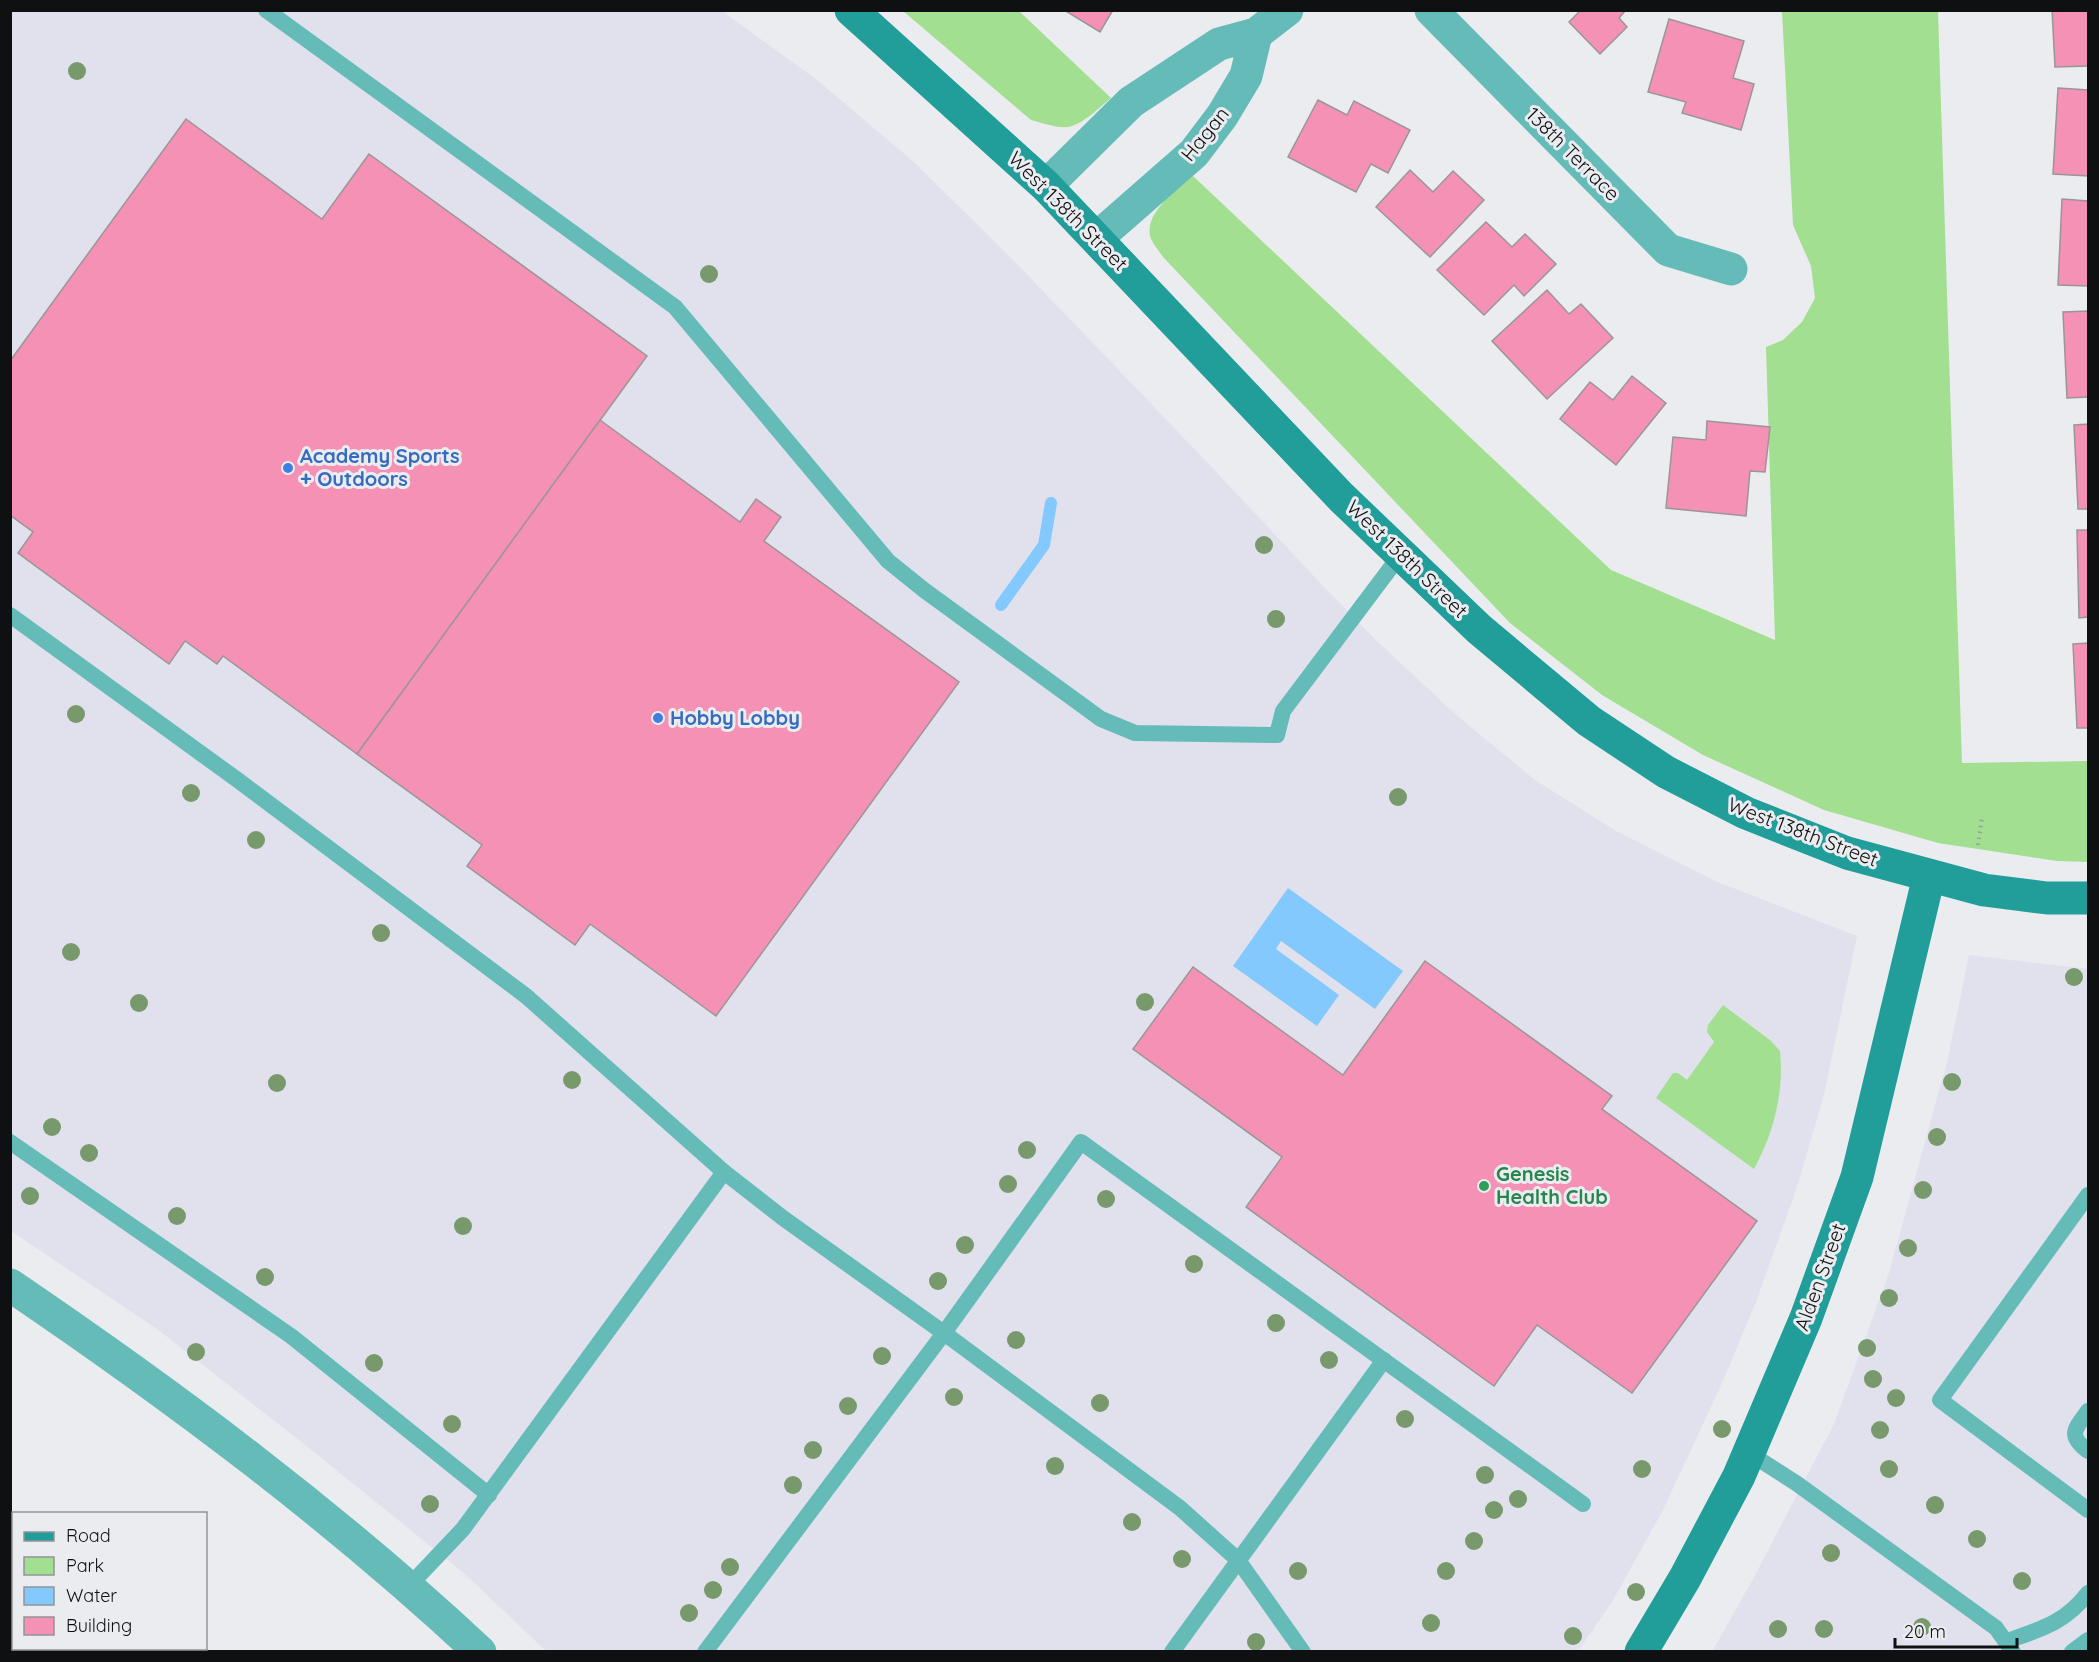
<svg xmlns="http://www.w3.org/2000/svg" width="2099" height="1662" font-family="Quicksand,sans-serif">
	<rect width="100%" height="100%" fill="#ebecf0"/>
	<g fill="#e0e1ed">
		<path d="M 10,11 L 722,11 L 817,80 L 915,163 L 1015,262 L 1204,459 L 1325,588 L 1376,640 L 1455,714 L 1535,780 L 1616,831 L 1715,881 L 1857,936 L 1824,1095 L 1797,1187 L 1756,1302 L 1723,1381 L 1663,1510 L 1612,1602 L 1578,1651 L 546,1651 L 465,1574 L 304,1444 L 157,1329 L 11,1231 Z"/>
		<path d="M 1969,955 L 2088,969 L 2088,1651 L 1712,1652 L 1754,1577 L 1834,1424 L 1889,1273 L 1948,1058 Z"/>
	</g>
	<g fill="#a2df90">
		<path d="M 903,11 L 1019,11 L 1111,98 C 1100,107 1082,125 1068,127 C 1056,128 1042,123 1031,120 Z"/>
		<path d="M 1782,11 L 1938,11 L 1962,763 L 2088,761 L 2088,862 L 2057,861 L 1938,843 L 1824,810 L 1703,755 L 1602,695 L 1510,623 L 1163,257 C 1159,251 1152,243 1150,236 C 1145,212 1178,188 1193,176 L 1611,570 L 1775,640 L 1766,347 L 1783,340 L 1802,322 L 1815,298 L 1811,266 L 1793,225 Z"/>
		<path d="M 1723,1005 L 1770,1040 L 1780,1051 C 1784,1093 1774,1132 1754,1169 L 1656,1098 L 1673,1073 L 1678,1073 L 1687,1080 L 1714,1042 L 1707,1032 L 1708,1025 Z"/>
	</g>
	<path fill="#84c9fd" d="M 1288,888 L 1403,971 L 1375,1009 L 1281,941 L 1276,949 L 1339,995 L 1317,1026 L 1233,966 Z"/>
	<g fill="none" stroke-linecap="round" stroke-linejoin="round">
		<path stroke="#84c9fd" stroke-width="12" d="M 1001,605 L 1044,545 L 1051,503"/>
	</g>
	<g fill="#f491b5" stroke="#9a9697" stroke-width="1.5">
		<path d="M 1064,10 L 1113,10 L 1100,32 Z"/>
		<path d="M 1581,10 L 1626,10 L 1619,18 L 1627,27 L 1600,54 L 1569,22 Z"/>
		<path d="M 2052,10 L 2088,10 L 2088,66 L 2055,67 Z"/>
		<path d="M 1669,19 L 1744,41 L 1733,78 L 1754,84 L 1741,130 L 1682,113 L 1686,102 L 1648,92 Z"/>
		<path d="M 2058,88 L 2088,90 L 2088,176 L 2053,174 Z"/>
		<path d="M 1318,100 L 1347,115 L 1354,101 L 1410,130 L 1388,173 L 1371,164 L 1356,192 L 1288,157 Z"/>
		<path d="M 186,119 L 322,219 L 369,154 L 647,356 L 357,754 L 223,656 L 217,664 L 185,641 L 169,664 L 18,553 L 33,532 L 10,515 L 10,361 Z"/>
		<path d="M 1410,170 L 1433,192 L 1453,171 L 1484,200 L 1430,257 L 1376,207 Z"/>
		<path d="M 2062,199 L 2088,201 L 2088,286 L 2058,285 Z"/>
		<path d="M 1486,222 L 1512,247 L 1525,234 L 1556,264 L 1524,296 L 1514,285 L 1484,315 L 1437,270 Z"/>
		<path d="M 1547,290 L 1569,314 L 1581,304 L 1613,338 L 1547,399 L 1492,341 Z"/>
		<path d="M 2088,311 L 2088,397 L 2067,398 L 2063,312 Z"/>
		<path d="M 1632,376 L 1666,403 L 1616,465 L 1560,419 L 1590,382 L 1613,400 Z"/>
		<path d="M 600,420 L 740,522 L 756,499 L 781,517 L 764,541 L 959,682 L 716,1016 L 590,924 L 575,945 L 467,866 L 482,845 L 357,754 Z"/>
		<path d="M 1707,421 L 1770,427 L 1765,472 L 1750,471 L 1746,516 L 1666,508 L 1673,437 L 1706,440 Z"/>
		<path d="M 2088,424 L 2088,509 L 2078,509 L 2074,425 Z"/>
		<path d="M 2077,530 L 2088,530 L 2088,617 L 2079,618 Z"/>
		<path d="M 2088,643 L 2088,728 L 2077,728 L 2073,644 Z"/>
		<path d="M 1425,961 L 1612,1096 L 1602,1109 L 1757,1221 L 1632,1393 L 1537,1325 L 1494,1386 L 1246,1207 L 1282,1157 L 1133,1049 L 1193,967 L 1343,1075 Z"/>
	</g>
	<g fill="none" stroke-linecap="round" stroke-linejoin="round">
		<path stroke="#9d9ea1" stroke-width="4" stroke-dasharray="1.5 4.5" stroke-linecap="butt" d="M 1978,845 L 1982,817"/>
		<g stroke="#65bbb8" stroke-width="16">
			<path d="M 266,10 L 675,307 L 888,561 L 924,590 L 1101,719 L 1135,733 L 1277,735 L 1283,711 L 1401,554"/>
			<path d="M 10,615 L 239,781 L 526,996 L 724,1172 L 783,1218 L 944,1333 L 1180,1508 L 1238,1560 L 1303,1652"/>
			<path d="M 10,1142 L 291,1336 L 489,1495"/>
			<path d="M 2088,1195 L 1940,1400 L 2088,1510"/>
			<path d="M 2088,1411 C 2075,1429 2067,1435 2088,1451"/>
			<path d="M 1749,1453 L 1796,1483 L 1996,1628 L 2013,1652"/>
			<path d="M 409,1586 L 463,1529 L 724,1172"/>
			<path d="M 2007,1641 C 2041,1629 2065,1623 2088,1593"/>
			<path d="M 705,1652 L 944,1333 L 1081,1142 L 1583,1504"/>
			<path d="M 1172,1652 L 1384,1360"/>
			<path d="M 2072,1652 L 2088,1640"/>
		</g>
		<g stroke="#65bbb8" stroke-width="33">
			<path d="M 1431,10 L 1668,250 L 1731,269"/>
			<path d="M 1046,186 L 1131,102 L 1219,44 L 1256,34 L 1287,10"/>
			<path d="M 1097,238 L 1194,153 L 1222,116 L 1246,76 L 1256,34"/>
			<path d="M 10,1285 C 175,1397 334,1516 480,1652"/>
		</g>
		<g stroke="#219d9a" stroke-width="33">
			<path d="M 851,10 L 1046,186 L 1341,497 L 1479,629 L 1589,721 L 1666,772 L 1746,813 L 1847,853 L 1984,890 L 2047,898 L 2088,898"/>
			<path d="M 1641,1652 L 1685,1578 L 1739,1476 L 1806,1318 L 1857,1177 L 1929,876"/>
		</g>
	</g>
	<g fill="#78996c">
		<circle cx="77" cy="71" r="9"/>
		<circle cx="709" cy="274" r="9"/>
		<circle cx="1264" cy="545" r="9"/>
		<circle cx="1276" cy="619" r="9"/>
		<circle cx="76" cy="714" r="9"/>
		<circle cx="191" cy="793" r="9"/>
		<circle cx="1398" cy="797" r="9"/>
		<circle cx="256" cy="840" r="9"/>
		<circle cx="381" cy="933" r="9"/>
		<circle cx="71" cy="952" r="9"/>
		<circle cx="2074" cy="977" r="9"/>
		<circle cx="1145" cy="1002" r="9"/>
		<circle cx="139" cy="1003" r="9"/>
		<circle cx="572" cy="1080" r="9"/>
		<circle cx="1952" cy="1082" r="9"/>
		<circle cx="277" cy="1083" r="9"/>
		<circle cx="52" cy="1127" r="9"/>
		<circle cx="1937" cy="1137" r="9"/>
		<circle cx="1027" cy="1150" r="9"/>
		<circle cx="89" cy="1153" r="9"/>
		<circle cx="1008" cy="1184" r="9"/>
		<circle cx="1923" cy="1190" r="9"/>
		<circle cx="30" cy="1196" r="9"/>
		<circle cx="1106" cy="1199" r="9"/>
		<circle cx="177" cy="1216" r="9"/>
		<circle cx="463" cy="1226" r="9"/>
		<circle cx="965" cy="1245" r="9"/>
		<circle cx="1908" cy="1248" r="9"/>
		<circle cx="1194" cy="1264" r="9"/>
		<circle cx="265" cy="1277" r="9"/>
		<circle cx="938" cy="1281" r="9"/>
		<circle cx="1889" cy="1298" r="9"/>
		<circle cx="1276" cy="1323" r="9"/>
		<circle cx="1016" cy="1340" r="9"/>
		<circle cx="1867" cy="1348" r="9"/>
		<circle cx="196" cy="1352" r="9"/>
		<circle cx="882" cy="1356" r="9"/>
		<circle cx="1329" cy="1360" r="9"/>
		<circle cx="374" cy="1363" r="9"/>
		<circle cx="1873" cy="1379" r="9"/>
		<circle cx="954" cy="1397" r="9"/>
		<circle cx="1896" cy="1398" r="9"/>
		<circle cx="1100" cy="1403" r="9"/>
		<circle cx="848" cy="1406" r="9"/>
		<circle cx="1405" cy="1419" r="9"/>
		<circle cx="452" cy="1424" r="9"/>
		<circle cx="1722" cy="1429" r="9"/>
		<circle cx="1880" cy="1430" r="9"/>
		<circle cx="813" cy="1450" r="9"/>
		<circle cx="1055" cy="1466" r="9"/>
		<circle cx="1642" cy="1469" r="9"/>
		<circle cx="1889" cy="1469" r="9"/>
		<circle cx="1485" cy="1475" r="9"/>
		<circle cx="793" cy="1485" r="9"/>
		<circle cx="1518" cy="1499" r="9"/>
		<circle cx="430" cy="1504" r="9"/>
		<circle cx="1935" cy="1505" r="9"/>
		<circle cx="1494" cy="1510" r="9"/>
		<circle cx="1132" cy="1522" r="9"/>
		<circle cx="1977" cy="1539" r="9"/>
		<circle cx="1474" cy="1541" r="9"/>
		<circle cx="1831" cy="1553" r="9"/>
		<circle cx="1182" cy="1559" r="9"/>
		<circle cx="730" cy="1567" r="9"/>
		<circle cx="1298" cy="1571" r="9"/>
		<circle cx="1446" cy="1571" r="9"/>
		<circle cx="2022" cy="1581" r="9"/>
		<circle cx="713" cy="1590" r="9"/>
		<circle cx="1636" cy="1592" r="9"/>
		<circle cx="689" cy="1613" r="9"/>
		<circle cx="1431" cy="1623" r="9"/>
		<circle cx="1922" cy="1627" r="9"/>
		<circle cx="1778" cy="1629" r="9"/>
		<circle cx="1824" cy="1629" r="9"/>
		<circle cx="1573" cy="1636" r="9"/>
		<circle cx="1256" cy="1642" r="9"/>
	</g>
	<g fill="#3f7fe0" stroke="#ebecf0" stroke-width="2">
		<circle cx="288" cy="468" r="6"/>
		<circle cx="658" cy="718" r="6"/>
	</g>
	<circle fill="#2e9e5b" stroke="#ebecf0" stroke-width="2" cx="1484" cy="1186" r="6"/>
	<g text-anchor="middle" stroke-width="6" stroke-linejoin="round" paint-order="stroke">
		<g font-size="20" fill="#0f1011" stroke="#ebecf0">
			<text transform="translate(1205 134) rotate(-51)" y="7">Hagan</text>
			<text transform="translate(1573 154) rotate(45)" y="7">138th Terrace</text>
			<text transform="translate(1068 211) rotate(45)" y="7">West 138th Street</text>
			<text transform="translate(1407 559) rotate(44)" y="7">West 138th Street</text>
			<text transform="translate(1803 832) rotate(21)" y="7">West 138th Street</text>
			<text transform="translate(1820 1277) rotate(-70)" y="7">Alden Street</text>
		</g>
		<g font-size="20" font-weight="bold" fill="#366cbe" stroke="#ebecf0" text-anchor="start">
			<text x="300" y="463">Academy Sports<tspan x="300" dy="23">+ Outdoors</tspan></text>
			<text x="670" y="725">Hobby Lobby</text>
		</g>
		<g font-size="20" font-weight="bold" fill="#27864d" stroke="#ebecf0" text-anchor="start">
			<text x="1496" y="1181">Genesis<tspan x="1496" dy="23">Health Club</tspan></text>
		</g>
	</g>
	<rect width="2099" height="1662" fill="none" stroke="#0f1011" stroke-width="24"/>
	<rect x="12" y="1512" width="195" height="138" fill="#ebecf0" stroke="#939497" stroke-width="1.5"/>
	<rect x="24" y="1532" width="30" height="9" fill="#219d9a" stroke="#939497" stroke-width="1.5"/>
	<text x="66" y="1542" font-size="18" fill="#0f1011">Road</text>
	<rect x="24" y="1557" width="30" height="18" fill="#a2df90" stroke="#939497" stroke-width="1.5"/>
	<text x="66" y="1572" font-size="18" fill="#0f1011">Park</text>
	<rect x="24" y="1587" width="30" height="18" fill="#84c9fd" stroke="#939497" stroke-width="1.5"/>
	<text x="66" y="1602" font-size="18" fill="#0f1011">Water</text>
	<rect x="24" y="1617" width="30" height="18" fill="#f491b5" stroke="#939497" stroke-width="1.5"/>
	<text x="66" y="1632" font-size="18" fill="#0f1011">Building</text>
	<path d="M1895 1638v9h122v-9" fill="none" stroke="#0f1011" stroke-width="3"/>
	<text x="1904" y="1638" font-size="18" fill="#0f1011" stroke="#ebecf0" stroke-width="4.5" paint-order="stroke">20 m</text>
</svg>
